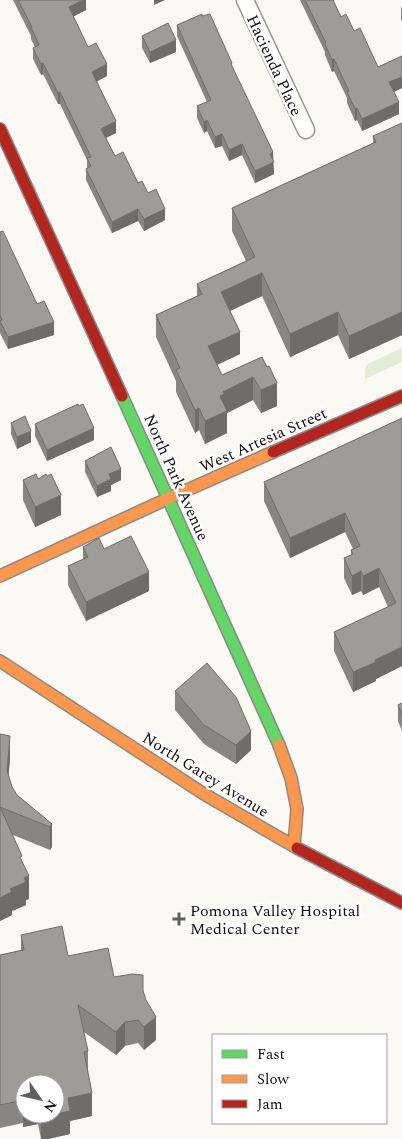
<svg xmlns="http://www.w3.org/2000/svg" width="402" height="1139" font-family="Spectral,serif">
	<rect width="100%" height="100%" fill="#faf9f3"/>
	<path fill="#e3edd6" d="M 402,348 L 402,362 L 365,379 L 365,368 L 368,364 Z"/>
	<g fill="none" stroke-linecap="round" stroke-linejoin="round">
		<defs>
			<path id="street" d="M 245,0 L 306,130"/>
			<path id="fast" d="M 122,396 L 279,745"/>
			<g id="slow">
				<path d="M 0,576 L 169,498 L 273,452"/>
				<path d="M 0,661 L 204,794 L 297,848"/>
				<path d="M 279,745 L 291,778 L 297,809 L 294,846"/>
			</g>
			<g id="jam">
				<path d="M 0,129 L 122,396"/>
				<path d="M 273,452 L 402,396"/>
				<path d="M 297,848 L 402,903"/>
			</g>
		</defs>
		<use href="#street" stroke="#949491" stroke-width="19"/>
		<use href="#fast" stroke="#8b8a88" stroke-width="14"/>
		<use href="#slow" stroke="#8b8a88" stroke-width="14"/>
		<use href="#jam" stroke="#8b8a88" stroke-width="14"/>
		<use href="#street" stroke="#fefefd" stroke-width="16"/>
		<use href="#fast" stroke="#63d668" stroke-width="11"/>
		<use href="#slow" stroke="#ff974d" stroke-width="11"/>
		<use href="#jam" stroke="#b3261e" stroke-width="11"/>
	</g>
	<g fill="#888683" fill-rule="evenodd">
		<path d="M 13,0 L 86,0 L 86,10 L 73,16 L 88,47 L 107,76 L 97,81 L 116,133 L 106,138 L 115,156 L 138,183 L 148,193 L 165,220 L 144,231 L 138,221 L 112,233 L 86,180 L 86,169 L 87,168 L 87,160 L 60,104 L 58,104 L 43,74 L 41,75 L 33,59 L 33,48 L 35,47 L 31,39 L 31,36 Z"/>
		<path d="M 300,0 L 333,0 L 341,17 L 354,31 L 378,67 L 402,56 L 402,88 L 394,92 L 399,114 L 362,131 L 357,120 L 355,121 L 347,103 L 347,98 L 334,71 L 332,72 L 325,55 L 325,52 Z"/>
		<path d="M 402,7 L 402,22 L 401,19 L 401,8 Z"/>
		<path d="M 177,25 L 232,68 L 273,161 L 274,174 L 255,183 L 242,155 L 229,161 L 222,146 L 215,148 L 207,131 L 204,133 L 197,118 L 197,106 L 207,102 L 177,36 Z"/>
		<path d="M 142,36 L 176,52 L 150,63 L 142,48 Z"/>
		<path d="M 402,123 L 402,335 L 349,359 L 338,335 L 290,357 L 262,296 L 230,311 L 240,354 L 217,365 L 222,375 L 262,357 L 277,406 L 261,413 L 253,400 L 227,413 L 227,433 L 205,444 L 199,430 L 195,433 L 176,392 L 176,381 L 156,337 L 156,315 L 197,296 L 197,284 L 246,261 L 232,231 L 232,208 L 373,143 L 373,136 Z"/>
		<path d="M 0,232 L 37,304 L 54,335 L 8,349 L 0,333 Z"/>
		<path d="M 402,418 L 402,666 L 376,679 L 376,681 L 353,692 L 334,651 L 334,632 L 388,607 L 379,587 L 363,595 L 361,591 L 352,595 L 344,578 L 344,558 L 351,555 L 351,550 L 353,549 L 345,532 L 290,558 L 264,501 L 264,482 Z"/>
		<path d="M 11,423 L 31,442 L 17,449 L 11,434 Z"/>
		<path d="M 35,424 L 94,440 L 47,461 L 35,436 Z"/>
		<path d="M 85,461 L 121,480 L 111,485 L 111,491 L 97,497 L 85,472 Z"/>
		<path d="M 38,479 L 61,515 L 35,527 L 23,500 L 23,480 Z"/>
		<path d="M 83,547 L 149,591 L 86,621 L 68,585 L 68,566 L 83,559 Z"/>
		<path d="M 175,691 L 251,750 L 236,764 L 204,744 L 175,710 Z"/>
		<path d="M 402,703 L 402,731 L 398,721 L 398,705 Z"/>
		<path d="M 0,734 L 10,759 L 8,775 L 12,787 L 17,795 L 52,824 L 52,847 L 50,850 L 13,835 L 22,863 L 29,899 L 26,900 L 26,905 L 12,911 L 12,915 L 0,921 Z"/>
		<path d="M 21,935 L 143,991 L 156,1040 L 144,1050 L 138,1043 L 125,1046 L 116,1055 L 84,1032 L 88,1051 L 88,1074 L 92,1116 L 70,1121 L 70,1134 L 48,1139 L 41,1139 L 38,1124 L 23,1127 L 23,1123 L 0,1128 L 0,955 L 21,950 ZM 25,1084 L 55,1114 L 25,1114 Z"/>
	</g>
	<g fill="#6f6d6a">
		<path d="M 83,0 L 86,0 L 86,10 L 69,19 L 69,7 Z"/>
		<path d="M 154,0 L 165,0 L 154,5 Z"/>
		<path d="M 176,40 L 176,52 L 150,63 L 150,52 Z"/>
		<path d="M 334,59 L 334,71 L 332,72 L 332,60 Z"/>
		<path d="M 43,63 L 43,74 L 41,75 L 41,64 Z"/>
		<path d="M 107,64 L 107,76 L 92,84 L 92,72 Z"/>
		<path d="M 402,77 L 402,88 L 389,94 L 389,82 Z"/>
		<path d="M 60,92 L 60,104 L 58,104 L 58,93 Z"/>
		<path d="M 399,102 L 399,114 L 362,131 L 362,119 Z"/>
		<path d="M 357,108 L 357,120 L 355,121 L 355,109 Z"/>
		<path d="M 207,120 L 207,131 L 204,133 L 204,122 Z"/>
		<path d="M 116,121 L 116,133 L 101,140 L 101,129 Z"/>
		<path d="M 222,134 L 222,146 L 215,148 L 215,137 Z"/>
		<path d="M 242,144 L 242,155 L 229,161 L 229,150 Z"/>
		<path d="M 273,152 L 274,174 L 255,183 L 255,171 L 270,154 Z"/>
		<path d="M 138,209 L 138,221 L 112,233 L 112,222 Z"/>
		<path d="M 165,209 L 165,220 L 144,231 L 144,219 Z"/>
		<path d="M 262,273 L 262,296 L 221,315 L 221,292 Z"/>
		<path d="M 338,312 L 338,335 L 290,357 L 290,334 Z"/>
		<path d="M 402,312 L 402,335 L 349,359 L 349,336 Z"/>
		<path d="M 54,322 L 54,335 L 8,349 L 8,337 Z"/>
		<path d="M 240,332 L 240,354 L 208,369 L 208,346 Z"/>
		<path d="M 253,377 L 253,400 L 227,413 L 227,433 L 205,444 L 205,421 L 220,396 L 223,392 Z"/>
		<path d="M 277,383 L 277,406 L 261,413 L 261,390 Z"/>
		<path d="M 199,408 L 199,430 L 195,433 L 195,410 Z"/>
		<path d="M 94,428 L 94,440 L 47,461 L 47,450 Z"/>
		<path d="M 31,431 L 31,442 L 17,449 L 17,437 Z"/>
		<path d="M 121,469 L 121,480 L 111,485 L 111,491 L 97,497 L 97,486 L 109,474 Z"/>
		<path d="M 61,495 L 61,515 L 35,527 L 35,507 Z"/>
		<path d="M 345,513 L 345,532 L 290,558 L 290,538 Z"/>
		<path d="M 379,568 L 379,587 L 363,595 L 363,576 Z"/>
		<path d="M 361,571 L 361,591 L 352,595 L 352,576 Z"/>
		<path d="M 149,572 L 149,591 L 86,621 L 86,602 Z"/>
		<path d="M 402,647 L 402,666 L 376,679 L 376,681 L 353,692 L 353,672 L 375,660 Z"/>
		<path d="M 251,731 L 251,750 L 236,764 L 236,745 Z"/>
		<path d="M 10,736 L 10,759 L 7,794 L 7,770 Z"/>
		<path d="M 52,824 L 52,847 L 50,850 L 50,827 Z"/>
		<path d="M 29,876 L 29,899 L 26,900 L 26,905 L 12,911 L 12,915 L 0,921 L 0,898 L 24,878 Z"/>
		<path d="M 156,1017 L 156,1040 L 144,1050 L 144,1027 Z"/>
		<path d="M 125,1022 L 125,1046 L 116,1055 L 116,1032 Z"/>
		<path d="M 92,1093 L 92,1116 L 70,1121 L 70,1134 L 48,1139 L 41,1139 L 41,1117 L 68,1098 Z"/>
		<path d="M 25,1103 L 25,1114 L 38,1114 L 38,1124 L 23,1127 L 23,1104 Z"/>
	</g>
	<g fill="#9e9c98" stroke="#6f6d6a">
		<path d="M 18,0 L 83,0 L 69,7 L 88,47 L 96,43 L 107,64 L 92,72 L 116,121 L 101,129 L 115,156 L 123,152 L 138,183 L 142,181 L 148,193 L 156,189 L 165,209 L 144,219 L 138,209 L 112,222 L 86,169 L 91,166 L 87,158 L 91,157 L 60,92 L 58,93 L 43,63 L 41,64 L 33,48 L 39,45 L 31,27 L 32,27 Z"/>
		<path d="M 305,0 L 333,0 L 341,17 L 346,14 L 354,31 L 360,28 L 378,67 L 402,56 L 402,77 L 389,82 L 399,102 L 362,119 L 357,108 L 355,109 L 347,92 L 349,91 L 334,59 L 332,60 L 325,44 L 326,43 Z"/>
		<path d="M 202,14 L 202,16 L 210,14 L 232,63 L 231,64 L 273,152 L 270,154 L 274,162 L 255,171 L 242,144 L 229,150 L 222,134 L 215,137 L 207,120 L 204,122 L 197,106 L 211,100 L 177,25 Z"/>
		<path d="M 168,23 L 176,40 L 150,52 L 142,36 Z"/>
		<path d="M 402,123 L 402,312 L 349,336 L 338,312 L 290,334 L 262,273 L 221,292 L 240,332 L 208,346 L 222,375 L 262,357 L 267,367 L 269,366 L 277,383 L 261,390 L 253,377 L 223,392 L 224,394 L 220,396 L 227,411 L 205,421 L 199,408 L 195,410 L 176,370 L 180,368 L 156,315 L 202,294 L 197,284 L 255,257 L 232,208 L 376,142 L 373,136 Z"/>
		<path d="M 3,231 L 37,304 L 44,301 L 54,322 L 8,337 L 0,321 L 2,320 L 0,315 L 0,232 Z"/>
		<path d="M 78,404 L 79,406 L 83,404 L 94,428 L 47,450 L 35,424 Z"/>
		<path d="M 25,416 L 31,431 L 17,437 L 11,423 Z"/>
		<path d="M 402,418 L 402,647 L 375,660 L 376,662 L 353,672 L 334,632 L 396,603 L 379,568 L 363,576 L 361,571 L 352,576 L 344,558 L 353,554 L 351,550 L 360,546 L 345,513 L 290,538 L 264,482 Z"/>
		<path d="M 111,447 L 121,469 L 109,474 L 111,479 L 97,486 L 85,461 Z"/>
		<path d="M 36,474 L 38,479 L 46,474 L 47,476 L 51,474 L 61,495 L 35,507 L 23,480 Z"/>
		<path d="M 131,536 L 149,572 L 86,602 L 68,566 L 88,557 L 83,547 L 99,538 L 104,549 Z"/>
		<path d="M 207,663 L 236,697 L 251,731 L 236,745 L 204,725 L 175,691 Z"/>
		<path d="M 402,703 L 402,715 L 398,705 Z"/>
		<path d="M 0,734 L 10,736 L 7,770 L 12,787 L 17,795 L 52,824 L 50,827 L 0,807 Z"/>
		<path d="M 0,807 L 22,856 L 20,857 L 29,876 L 24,878 L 26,882 L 10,889 L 12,892 L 0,898 Z"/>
		<path d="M 62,926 L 68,956 L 108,948 L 114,977 L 132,974 L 143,975 L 143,991 L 146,1000 L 156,1017 L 144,1027 L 138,1020 L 125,1022 L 116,1032 L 78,1005 L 88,1051 L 84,1052 L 92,1093 L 68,1098 L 70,1111 L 41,1117 L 41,1114 L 55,1114 L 55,1084 L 25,1084 L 25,1103 L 23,1104 L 23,1100 L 0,1105 L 0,955 L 24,950 L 21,935 Z"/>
	</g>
	<path fill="#61605e" stroke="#fff" stroke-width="2" d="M176.5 911.5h5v5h5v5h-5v5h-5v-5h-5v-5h5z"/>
	<g text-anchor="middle" stroke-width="5" stroke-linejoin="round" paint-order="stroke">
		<g font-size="16" fill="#0e0e0e" stroke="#fff">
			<text transform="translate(275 65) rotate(65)" y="6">Hacienda Place</text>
			<text transform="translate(263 439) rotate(-24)" y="6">West Artesia Street</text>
			<text transform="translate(177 477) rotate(66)" y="6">North Park Avenue</text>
			<text transform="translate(206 774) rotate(32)" y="6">North Garey Avenue</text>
		</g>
		<g font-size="16" fill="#0e0e0e" stroke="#fff" text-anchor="start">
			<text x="190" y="916">Pomona Valley Hospital<tspan x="190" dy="18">Medical Center</tspan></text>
		</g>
	</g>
	<rect x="212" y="1034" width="175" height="90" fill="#ffffff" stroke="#9f9f9f"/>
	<rect x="222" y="1050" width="25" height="8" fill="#63d668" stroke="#9f9f9f"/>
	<text x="257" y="1059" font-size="15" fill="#0e0e0e">Fast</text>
	<rect x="222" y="1075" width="25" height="8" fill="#ff974d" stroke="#9f9f9f"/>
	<text x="257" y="1084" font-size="15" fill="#0e0e0e">Slow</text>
	<rect x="222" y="1100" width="25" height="8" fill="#b3261e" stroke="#9f9f9f"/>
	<text x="257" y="1109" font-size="15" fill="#0e0e0e">Jam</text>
	<g transform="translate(40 1099) rotate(124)"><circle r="24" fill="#ffffff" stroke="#9f9f9f"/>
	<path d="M0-4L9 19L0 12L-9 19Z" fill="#61605e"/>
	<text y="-8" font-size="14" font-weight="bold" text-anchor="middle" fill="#0e0e0e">N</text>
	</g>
</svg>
